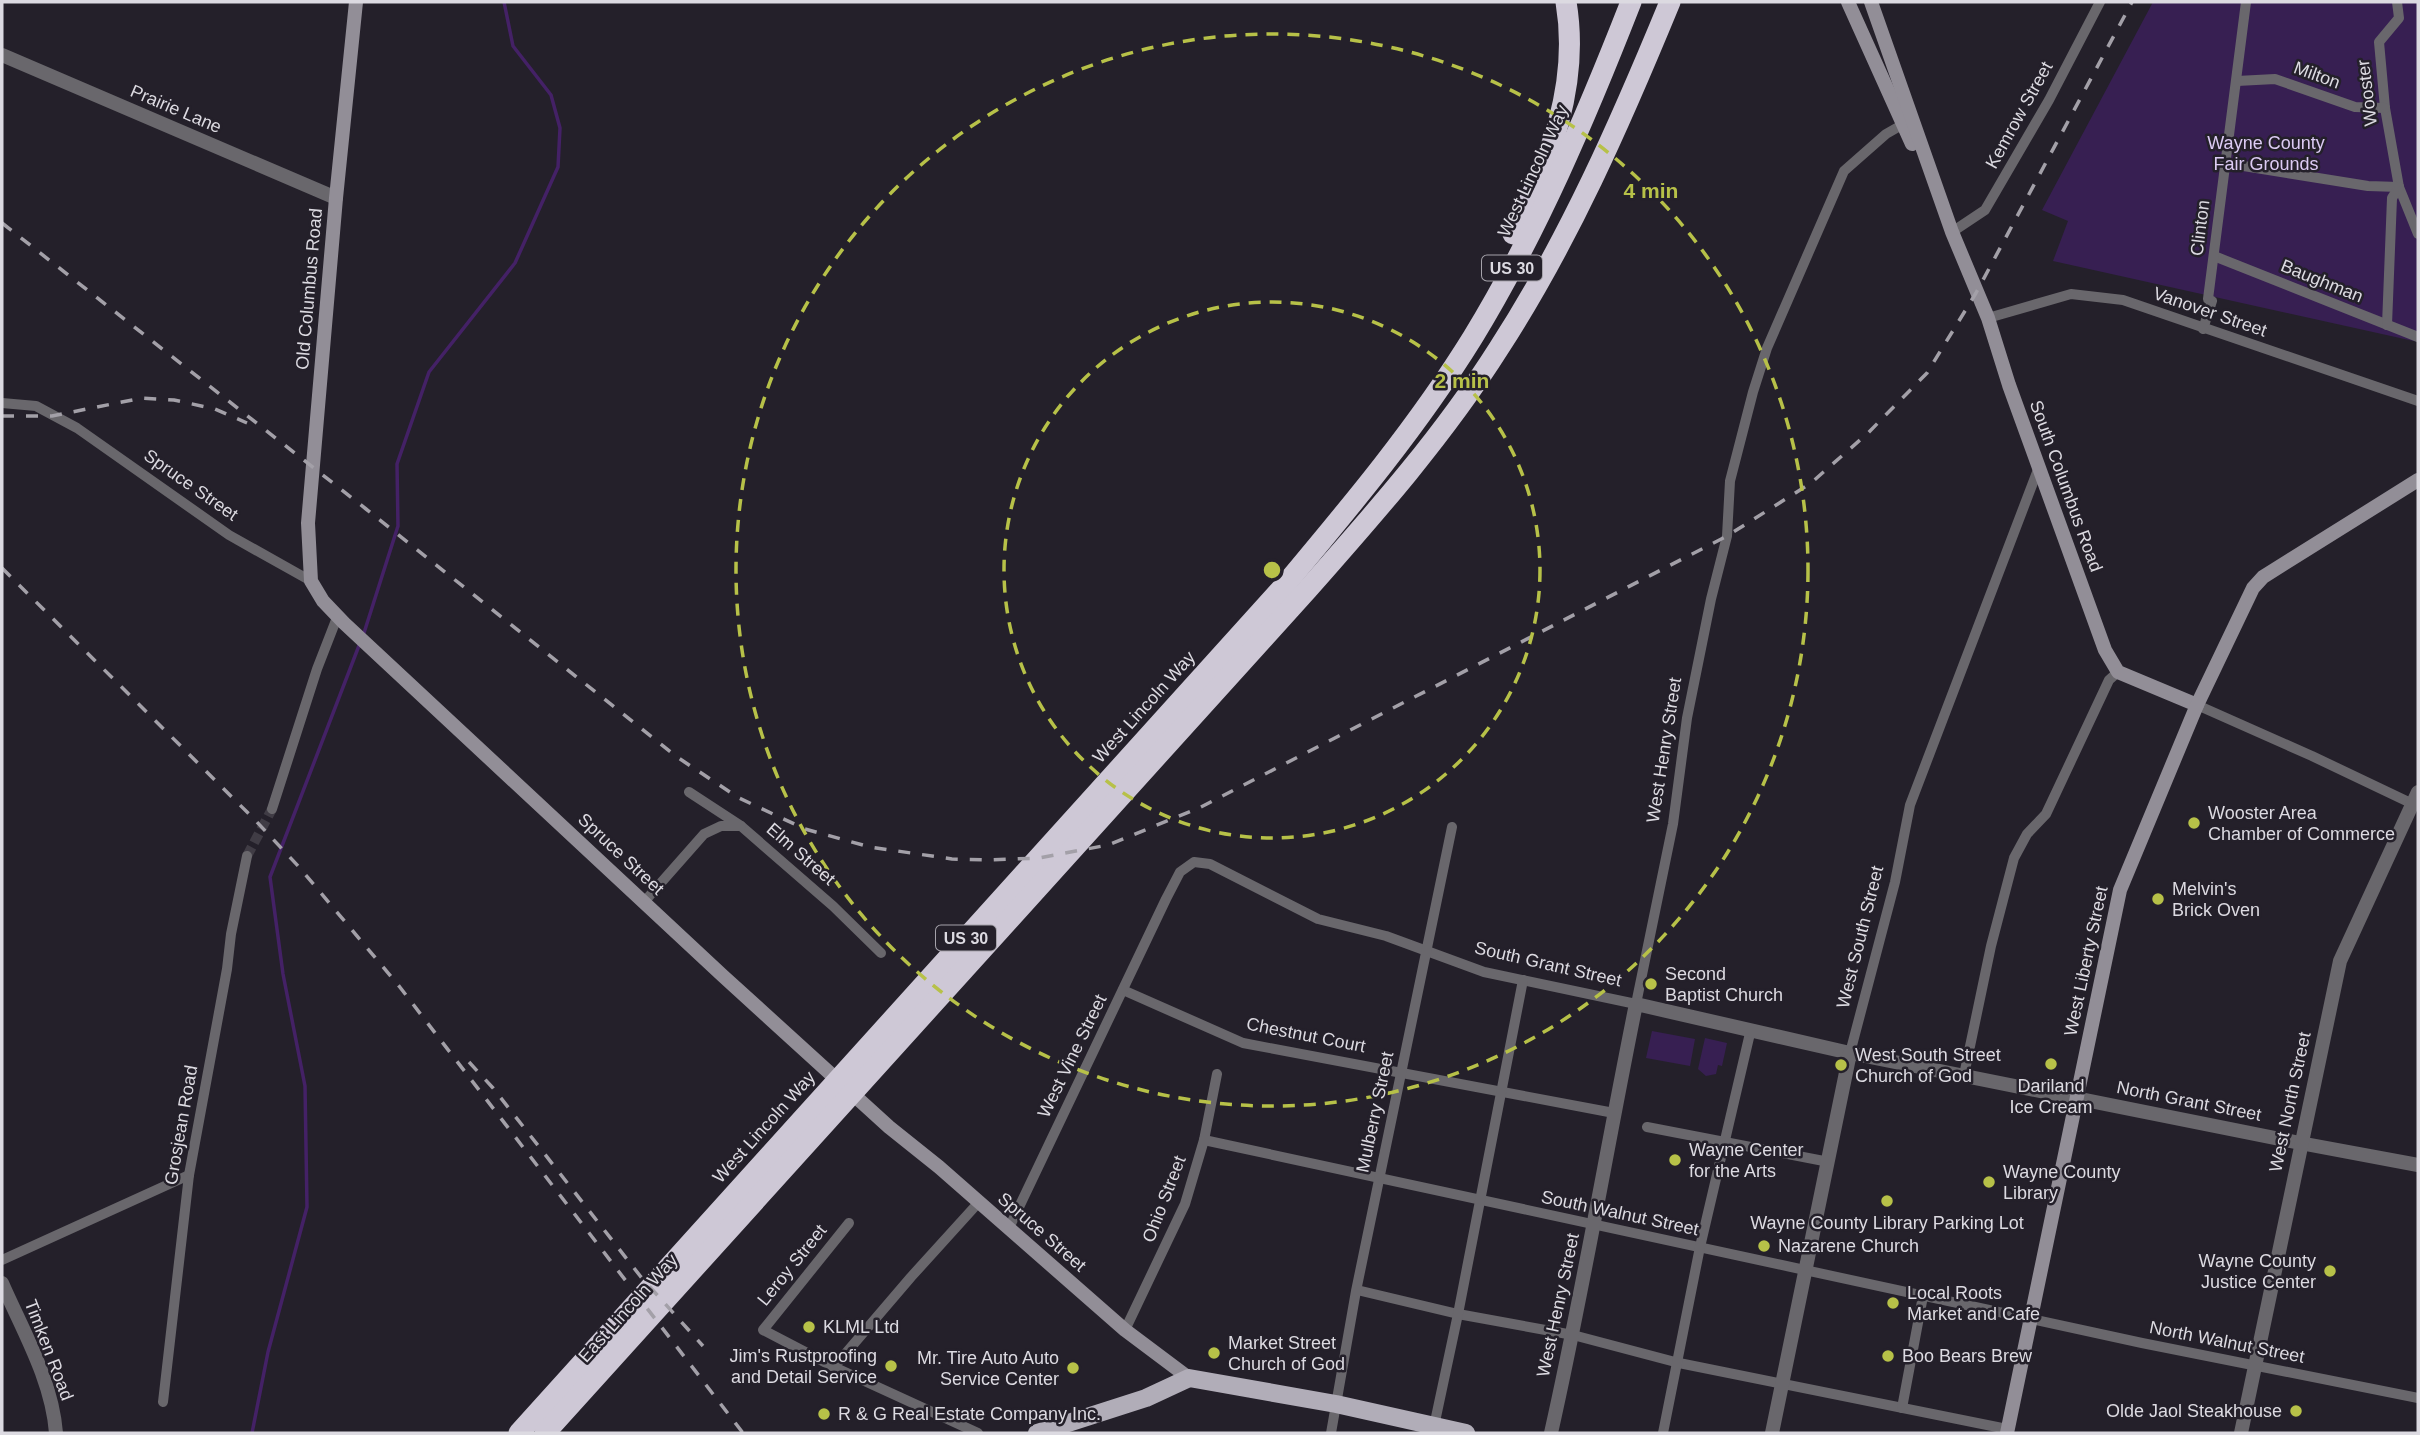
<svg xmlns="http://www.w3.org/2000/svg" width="2420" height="1435" font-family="Helvetica,sans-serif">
	<rect width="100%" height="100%" fill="#24202a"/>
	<g fill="#371f52">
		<path d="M 2153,2 L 2418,2 L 2418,342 L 2053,261 L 2068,221 L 2042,210 Z"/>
		<path d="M 1652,1031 L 1695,1039 L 1690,1066 L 1646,1058 Z"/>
		<path d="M 1705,1038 L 1727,1043 L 1722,1066 L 1718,1065 L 1716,1074 L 1706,1076 L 1698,1069 Z"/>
	</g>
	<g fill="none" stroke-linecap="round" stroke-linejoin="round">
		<g stroke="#442166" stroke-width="3.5">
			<path d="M 363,636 L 398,526 L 397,464 L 429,372 L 515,263 L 558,167 L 560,128 L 551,95 L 513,46 L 504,2"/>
			<path d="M 252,1433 L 268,1352 L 307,1207 L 305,1086 L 283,974 L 270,877 L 360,643"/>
		</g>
		<path stroke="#403c45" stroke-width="10" stroke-dasharray="10 5" stroke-linecap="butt" d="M 247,856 L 272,809"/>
		<g stroke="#69676c" stroke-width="10">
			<path d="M 2397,2 L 2399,18 L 2379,42 L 2385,108 L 2399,187 L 2418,234"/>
			<path d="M 2237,81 L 2275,79 L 2355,107 L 2385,108"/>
			<path d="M 2225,163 L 2368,186 L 2399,187"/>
			<path d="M 1952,232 L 1985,210 L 2049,100 L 2100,2"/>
			<path d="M 2214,256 L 2418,337"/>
			<path d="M 1988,318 L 2071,294 L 2123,300 L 2418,401"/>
			<path d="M 2387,325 L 2392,198 L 2399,187"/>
			<path d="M 2203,329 L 2212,301 L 2208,299 L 2246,2"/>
			<path d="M 2,403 L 36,406 L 77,428 L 229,535 L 311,581"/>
			<path d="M 2197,705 L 2312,756 L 2417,806"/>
			<path d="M 689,792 L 741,826 L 833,906 L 881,953"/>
			<path d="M 272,809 L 317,669 L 338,615"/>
			<path d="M 644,902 L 704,834 L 721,826 L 741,826"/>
			<path d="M 1123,990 L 1243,1043 L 1614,1113"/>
			<path d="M 1850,1053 L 1895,882 L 1910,805 L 2039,467"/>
			<path d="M 1964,1075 L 1991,946 L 2014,858 L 2027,834 L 2046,814 L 2109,680 L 2118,672"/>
			<path d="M 1647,1127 L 1829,1162"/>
			<path d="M 1204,1140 L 2142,1343 L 2418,1398"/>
			<path d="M 849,1223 L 763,1330 L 834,1367 L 978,1433"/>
			<path d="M 1009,1228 L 1166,899 L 1180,872 L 1194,862 L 1210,864 L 1318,919 L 1386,936 L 1484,972 L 1636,1004 L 1673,824 L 1687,718 L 1711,599 L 1727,536 L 1730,481 L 1753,392 L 1767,348 L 1844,171 L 1886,134 L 1907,122"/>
			<path d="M 2,1260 L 189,1175"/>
			<path d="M 1357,1290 L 1458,1314 L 1573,1335 L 1679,1363 L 2007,1429"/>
			<path d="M 1125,1330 L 1185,1204 L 1204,1140 L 1217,1074"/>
			<path d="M 834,1367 L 911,1277 L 979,1202"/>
			<path d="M 163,1402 L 189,1175 L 227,969 L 231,934 L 247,856"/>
			<path d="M 1902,1408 L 1923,1296"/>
			<path d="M 1433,1431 L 1458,1314 L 1523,980"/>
			<path d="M 1331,1433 L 1356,1291 L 1452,827"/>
			<path d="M 1663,1433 L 1700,1247 L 1751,1029"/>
		</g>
		<g stroke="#69676c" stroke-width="14">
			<path d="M 2,55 L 336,198"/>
			<path d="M 2,1283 C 23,1331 52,1380 56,1433"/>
			<path d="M 1551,1433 C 1583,1291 1607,1147 1636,1004 L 1850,1053 L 2300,1143 L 2418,1165"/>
			<path d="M 1772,1433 L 1850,1053"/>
			<path d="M 2241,1433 L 2340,961 L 2418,792"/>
		</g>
		<g stroke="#928e97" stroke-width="14">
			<path d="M 356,2 L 336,198 L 308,523 L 311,581 L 323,601 L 344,623 L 723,976 L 889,1127 L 939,1167 L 1125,1330 L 1189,1378"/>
			<path d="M 1848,2 L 1912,144"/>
			<path d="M 1871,2 L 1952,232 L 1988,318 L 2009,385 L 2105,650 L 2118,672 L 2197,705"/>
			<path d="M 2007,1433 L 2120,890 L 2197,705 L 2253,588 L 2263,577 L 2418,480"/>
		</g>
		<path stroke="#b1adb8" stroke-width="18" d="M 1037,1433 L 1146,1398 L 1189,1378 L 1336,1404 L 1466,1433"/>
		<g stroke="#cec8d6" stroke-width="21">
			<path d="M 1513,234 C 1550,161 1580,85 1566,2"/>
			<path d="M 519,1433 L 1284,586 C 1351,506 1418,426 1473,337 C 1537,232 1586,117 1631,2"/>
			<path d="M 545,1433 L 1308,589 C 1376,512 1444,435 1499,348 C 1569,240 1621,121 1670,2"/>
		</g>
		<g stroke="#a3a0a8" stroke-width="3.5" stroke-dasharray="12 12" stroke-linecap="butt">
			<path d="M 2,223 L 366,509 L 677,757 L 739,798 L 805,829 L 870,847 L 952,859 L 990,860 L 1039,858 L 1108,845 L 1199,808 L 1727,536 L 1811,483 L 1868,433 L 1927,373 L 1976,293 L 2132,2"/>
			<path d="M 2,416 L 52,416 L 142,398 L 174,400 L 215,409 L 247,423"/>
			<path d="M 2,568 L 255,820 L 299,867 L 399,986 L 743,1433"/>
			<path d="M 469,1062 L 493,1088 L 641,1277 L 703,1346"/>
		</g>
	</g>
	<g fill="none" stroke="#b7c148" stroke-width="3.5" stroke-dasharray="12 9">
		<circle cx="1272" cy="570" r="268"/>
		<circle cx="1272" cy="570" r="536"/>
	</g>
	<g fill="#b7c148" stroke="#24202a" stroke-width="2.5">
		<circle cx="2194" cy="823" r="7"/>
		<circle cx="2158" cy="899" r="7"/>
		<circle cx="1651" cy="984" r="7"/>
		<circle cx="2051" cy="1064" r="7"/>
		<circle cx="1841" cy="1065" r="7"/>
		<circle cx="1675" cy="1160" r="7"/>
		<circle cx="1989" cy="1182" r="7"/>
		<circle cx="1887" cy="1201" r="7"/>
		<circle cx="1764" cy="1246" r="7"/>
		<circle cx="2330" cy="1271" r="7"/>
		<circle cx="1893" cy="1303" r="7"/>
		<circle cx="809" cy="1327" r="7"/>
		<circle cx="1214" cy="1353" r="7"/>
		<circle cx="1888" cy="1356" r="7"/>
		<circle cx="891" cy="1366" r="7"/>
		<circle cx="1073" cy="1368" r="7"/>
		<circle cx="2296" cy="1411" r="7"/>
		<circle cx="824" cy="1414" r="7"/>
	</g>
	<g text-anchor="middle" stroke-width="5" stroke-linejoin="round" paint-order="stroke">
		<g fill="#24202a" stroke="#a5a2aa" stroke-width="2">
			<rect x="1482" y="255.5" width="60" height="25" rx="5"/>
			<rect x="936" y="925.5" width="60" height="25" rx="5"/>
		</g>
		<g font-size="16" font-weight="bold" fill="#dcdae1">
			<text x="1512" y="274">US 30</text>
			<text x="966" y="944">US 30</text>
		</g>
		<g font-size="18" fill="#dcdae1" stroke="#24202a">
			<text transform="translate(2317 75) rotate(20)" y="6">Milton</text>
			<text transform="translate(2367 93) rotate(-97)" y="6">Wooster</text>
			<text transform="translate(176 109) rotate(23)" y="6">Prairie Lane</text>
			<text transform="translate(2019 115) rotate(-61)" y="6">Kemrow Street</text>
			<text transform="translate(1533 171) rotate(-65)" y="6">West Lincoln Way</text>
			<text transform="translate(2200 228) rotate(-83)" y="6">Clinton</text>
			<text transform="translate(2322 281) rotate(22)" y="6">Baughman</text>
			<text transform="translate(309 289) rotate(-85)" y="6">Old Columbus Road</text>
			<text transform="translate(2210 312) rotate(19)" y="6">Vanover Street</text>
			<text transform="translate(191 485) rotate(35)" y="6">Spruce Street</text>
			<text transform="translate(2066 486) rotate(70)" y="6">South Columbus Road</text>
			<text transform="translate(1144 707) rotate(-48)" y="6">West Lincoln Way</text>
			<text transform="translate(1664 750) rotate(-81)" y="6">West Henry Street</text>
			<text transform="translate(621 854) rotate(43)" y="6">Spruce Street</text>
			<text transform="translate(801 854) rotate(41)" y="6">Elm Street</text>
			<text transform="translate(1860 937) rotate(-76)" y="6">West South Street</text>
			<text transform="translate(2086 961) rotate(-78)" y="6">West Liberty Street</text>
			<text transform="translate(1548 964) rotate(13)" y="6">South Grant Street</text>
			<text transform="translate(1306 1035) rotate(11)" y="6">Chestnut Court</text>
			<text transform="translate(1072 1056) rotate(-64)" y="6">West Vine Street</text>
			<text transform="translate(2189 1101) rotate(11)" y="6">North Grant Street</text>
			<text transform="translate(2290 1102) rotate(-78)" y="6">West North Street</text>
			<text transform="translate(1375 1112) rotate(-78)" y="6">Mulberry Street</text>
			<text transform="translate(181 1125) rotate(-80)" y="6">Grosjean Road</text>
			<text transform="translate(764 1127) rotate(-48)" y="6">West Lincoln Way</text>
			<text transform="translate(1164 1199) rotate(-69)" y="6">Ohio Street</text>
			<text transform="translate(1620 1213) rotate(12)" y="6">South Walnut Street</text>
			<text transform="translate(1042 1232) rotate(41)" y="6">Spruce Street</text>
			<text transform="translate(792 1265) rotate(-51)" y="6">Leroy Street</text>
			<text transform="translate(1558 1305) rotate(-78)" y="6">West Henry Street</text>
			<text transform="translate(628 1308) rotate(-48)" y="6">East Lincoln Way</text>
			<text transform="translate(2227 1342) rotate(11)" y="6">North Walnut Street</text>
			<text transform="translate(49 1350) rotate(69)" y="6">Timken Road</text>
		</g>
		<g font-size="18" fill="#dccbf4" stroke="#24202a">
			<text x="2266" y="149">Wayne County<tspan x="2266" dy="21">Fair Grounds</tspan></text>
		</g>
		<g font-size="18" fill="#dcdae1" stroke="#24202a" text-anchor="start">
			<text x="2208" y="819">Wooster Area<tspan x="2208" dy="21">Chamber of Commerce</tspan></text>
			<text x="2172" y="895">Melvin's<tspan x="2172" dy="21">Brick Oven</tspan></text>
			<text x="1665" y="980">Second<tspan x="1665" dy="21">Baptist Church</tspan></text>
			<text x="1855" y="1061">West South Street<tspan x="1855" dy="21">Church of God</tspan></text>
			<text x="2051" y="1092" text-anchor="middle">Dariland<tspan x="2051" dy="21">Ice Cream</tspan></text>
			<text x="1689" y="1156">Wayne Center<tspan x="1689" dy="21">for the Arts</tspan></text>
			<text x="2003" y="1178">Wayne County<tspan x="2003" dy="21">Library</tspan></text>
			<text x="1887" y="1229" text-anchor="middle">Wayne County Library Parking Lot</text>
			<text x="1778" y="1252">Nazarene Church</text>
			<text x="2316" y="1267" text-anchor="end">Wayne County<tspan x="2316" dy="21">Justice Center</tspan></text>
			<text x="1907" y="1299">Local Roots<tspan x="1907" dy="21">Market and Cafe</tspan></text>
			<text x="823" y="1333">KLML Ltd</text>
			<text x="1228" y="1349">Market Street<tspan x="1228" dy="21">Church of God</tspan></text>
			<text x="877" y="1362" text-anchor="end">Jim's Rustproofing<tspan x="877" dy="21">and Detail Service</tspan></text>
			<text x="1902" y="1362">Boo Bears Brew</text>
			<text x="1059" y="1364" text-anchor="end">Mr. Tire Auto Auto<tspan x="1059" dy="21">Service Center</tspan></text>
			<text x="2282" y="1417" text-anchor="end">Olde Jaol Steakhouse</text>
			<text x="838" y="1420">R &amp; G Real Estate Company Inc.</text>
		</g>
	</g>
	<circle cx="1272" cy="570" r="10" fill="#b7c148" stroke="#24202a" stroke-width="3.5"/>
	<g font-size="21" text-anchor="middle" font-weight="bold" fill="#b7c148" stroke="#24202a" stroke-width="5" stroke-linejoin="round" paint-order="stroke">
		<text x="1651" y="198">4 min</text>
		<text x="1462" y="388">2 min</text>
	</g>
	<rect width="2420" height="1435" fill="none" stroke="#dcdae1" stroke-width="7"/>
</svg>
